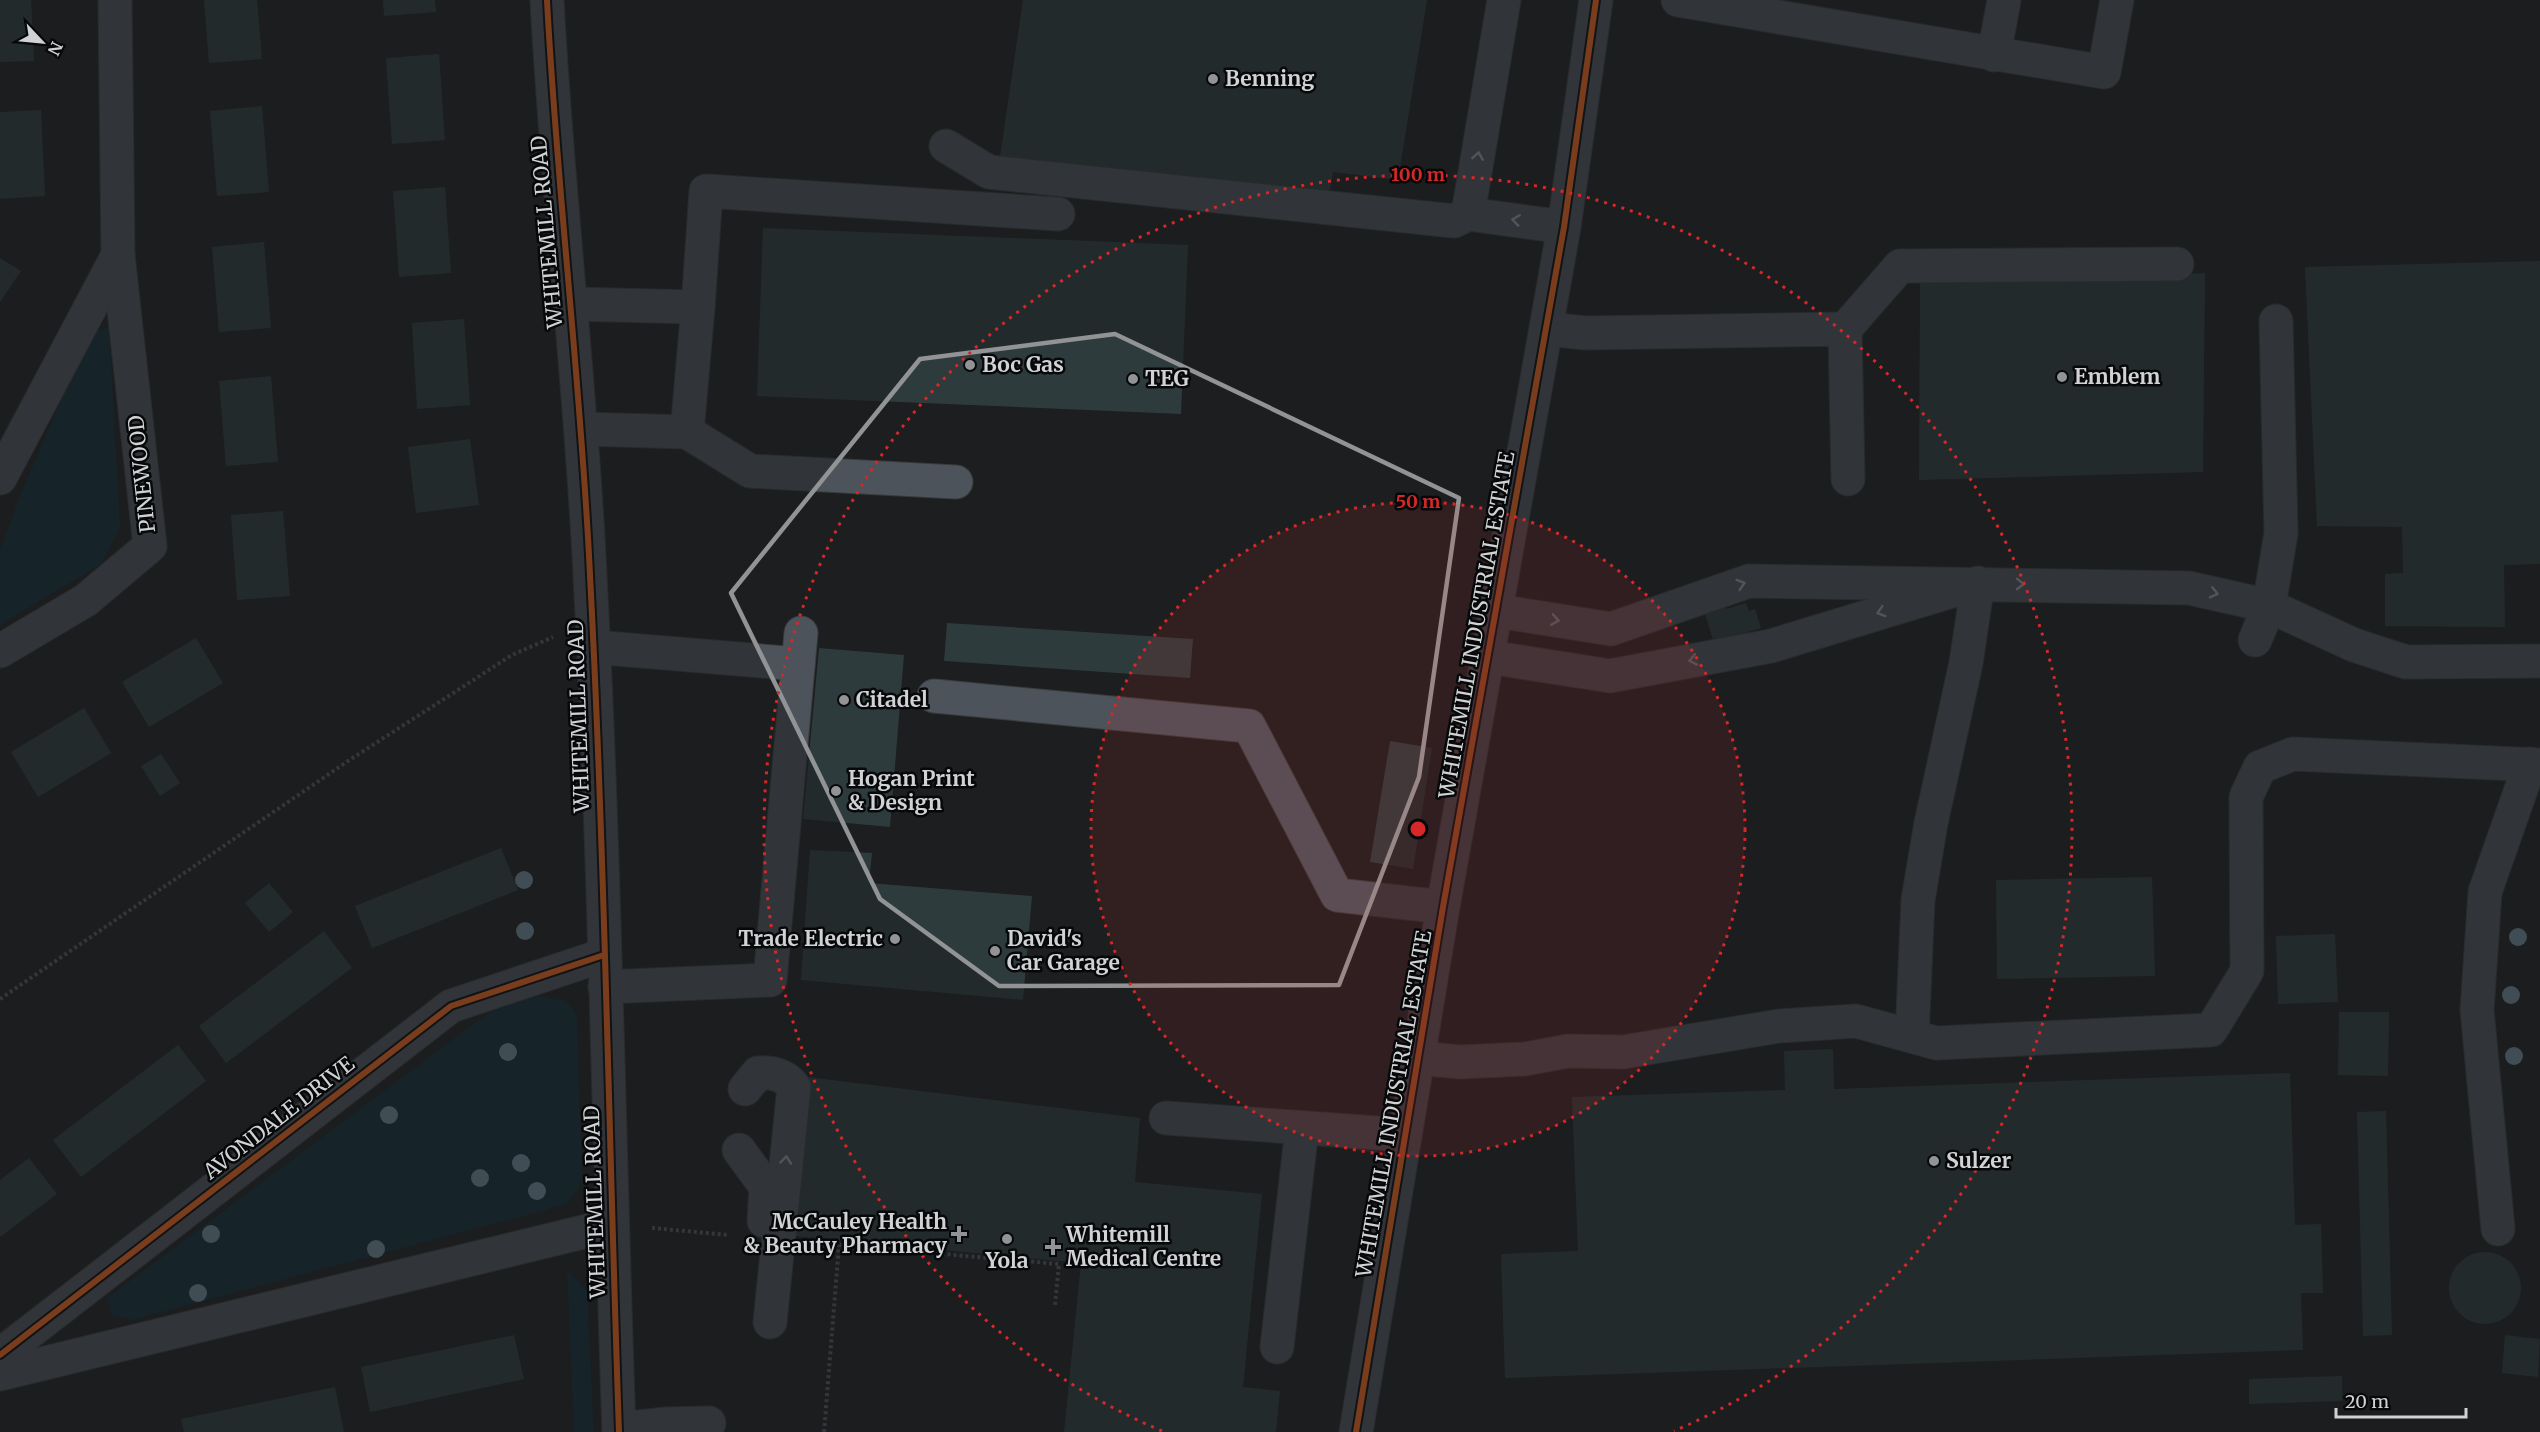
<svg xmlns="http://www.w3.org/2000/svg" width="2540" height="1432" font-family="Merriweather,serif">
	<rect width="100%" height="100%" fill="#1c1e1f"/>
	<g fill="#102b37">
		<path d="M 109,327 L 120,527 L 101,564 L 0,625 L 0,550 L 20,496 L 90,332 Z"/>
		<path d="M 534,995 L 567,1001 L 577,1016 L 582,1181 L 568,1204 L 132,1320 L 112,1315 L 107,1298 L 487,1014 Z"/>
		<path d="M 567,1270 L 587,1290 L 594,1432 L 574,1432 Z"/>
	</g>
	<g fill="#2e3b3d">
		<path d="M 0,0 L 31,0 L 34,61 L 0,62 Z"/>
		<path d="M 204,0 L 257,0 L 262,59 L 209,63 Z"/>
		<path d="M 383,0 L 435,0 L 436,12 L 384,16 Z"/>
		<path d="M 1023,0 L 1427,0 L 1398,180 L 1333,172 L 1328,202 L 1000,157 Z"/>
		<path d="M 439,54 L 445,140 L 392,144 L 386,58 Z"/>
		<path d="M 262,106 L 269,192 L 217,196 L 210,111 Z"/>
		<path d="M 41,110 L 45,196 L 0,199 L 0,112 Z"/>
		<path d="M 445,187 L 451,273 L 399,277 L 393,191 Z"/>
		<path d="M 763,228 L 1188,245 L 1181,414 L 757,396 Z"/>
		<path d="M 264,242 L 271,328 L 219,332 L 212,247 Z"/>
		<path d="M 0,258 L 21,271 L 0,302 Z"/>
		<path d="M 2540,261 L 2540,564 L 2504,565 L 2505,627 L 2385,626 L 2385,574 L 2403,573 L 2402,527 L 2317,526 L 2305,267 Z"/>
		<path d="M 2205,273 L 2203,472 L 1919,480 L 1920,283 Z"/>
		<path d="M 464,319 L 470,405 L 417,409 L 412,323 Z"/>
		<path d="M 271,376 L 278,462 L 226,466 L 219,381 Z"/>
		<path d="M 470,439 L 479,505 L 416,513 L 408,447 Z"/>
		<path d="M 283,511 L 290,596 L 237,600 L 231,515 Z"/>
		<path d="M 1746,603 L 1749,611 L 1755,609 L 1761,628 L 1714,643 L 1704,611 L 1724,605 L 1726,609 Z"/>
		<path d="M 947,623 L 1193,639 L 1190,678 L 944,661 Z"/>
		<path d="M 196,638 L 223,683 L 149,727 L 122,682 Z"/>
		<path d="M 819,648 L 904,655 L 890,827 L 803,819 Z"/>
		<path d="M 84,708 L 111,753 L 38,797 L 11,752 Z"/>
		<path d="M 1390,741 L 1432,748 L 1413,869 L 1370,862 Z"/>
		<path d="M 161,754 L 180,783 L 160,796 L 141,766 Z"/>
		<path d="M 501,848 L 518,890 L 372,948 L 355,906 Z"/>
		<path d="M 810,850 L 872,853 L 869,883 L 1032,896 L 1023,1000 L 801,980 Z"/>
		<path d="M 2152,877 L 2155,976 L 1997,979 L 1996,880 Z"/>
		<path d="M 269,883 L 293,912 L 269,932 L 245,903 Z"/>
		<path d="M 324,931 L 352,968 L 226,1063 L 199,1026 Z"/>
		<path d="M 2335,934 L 2338,1002 L 2278,1004 L 2276,936 Z"/>
		<path d="M 2339,1012 L 2389,1012 L 2388,1076 L 2338,1075 Z"/>
		<path d="M 178,1045 L 206,1081 L 81,1177 L 53,1140 Z"/>
		<path d="M 1833,1049 L 1834,1089 L 2290,1073 L 2295,1225 L 2321,1224 L 2323,1293 L 2301,1293 L 2303,1350 L 1505,1378 L 1501,1254 L 1578,1251 L 1572,1097 L 1785,1090 L 1784,1051 Z"/>
		<path d="M 799,1076 L 1140,1118 L 1135,1182 L 1262,1194 L 1243,1387 L 1280,1391 L 1276,1432 L 1064,1432 L 1081,1263 L 783,1235 Z"/>
		<path d="M 2386,1111 L 2392,1335 L 2363,1336 L 2357,1112 Z"/>
		<path d="M 29,1158 L 57,1194 L 0,1237 L 0,1180 Z"/>
		<circle cx="2485" cy="1288" r="36"/>
		<path d="M 514,1335 L 524,1379 L 370,1412 L 361,1367 Z"/>
		<path d="M 2505,1335 L 2540,1339 L 2538,1377 L 2502,1373 Z"/>
		<path d="M 2342,1376 L 2342,1401 L 2249,1404 L 2249,1379 Z"/>
		<path d="M 335,1387 L 344,1432 L 184,1432 L 181,1419 Z"/>
	</g>
	<g fill="none" stroke-linecap="round" stroke-linejoin="round">
		<defs>
			<g id="minor">
				<path d="M 547,0 C 557,192 581,383 590,575 C 605,860 609,1146 619,1432"/>
				<path d="M 1678,0 L 2104,72 L 2117,0"/>
				<path d="M 1994,55 L 2004,0"/>
				<path d="M 946,146 L 989,172 L 1454,221 L 1468,214 L 1564,227"/>
				<path d="M 1468,214 L 1504,0"/>
				<path d="M 570,304 L 698,307 L 706,191 L 1058,214"/>
				<path d="M 698,307 L 687,432 L 750,471 L 956,482"/>
				<path d="M 1546,329 L 1586,333 L 1845,329 L 1848,479"/>
				<path d="M 1845,329 L 1900,266 L 2177,264"/>
				<path d="M 582,429 L 687,432"/>
				<path d="M 0,478 L 118,255 L 115,0"/>
				<path d="M 1497,611 L 1611,629 L 1749,581 L 2189,588 L 2269,606 L 2354,645 L 2406,662 L 2540,661"/>
				<path d="M 2255,640 L 2269,606 L 2281,533 L 2276,321"/>
				<path d="M 593,647 L 798,664"/>
				<path d="M 0,651 L 86,600 L 150,546 L 118,255"/>
				<path d="M 1489,657 L 1610,676 L 1771,646 L 1978,583 L 1966,663 L 1931,823 L 1918,900 L 1912,1036"/>
				<path d="M 934,696 L 1249,726 L 1337,895 L 1443,907"/>
				<path d="M 605,987 L 770,980 L 801,633"/>
				<path d="M 1418,1058 L 1460,1062 L 1525,1059 L 1568,1051 L 1623,1052 L 1779,1026 L 1856,1021 L 1936,1043 L 2211,1030 L 2247,971 L 2246,797 L 2260,767 L 2293,754 L 2540,765"/>
				<path d="M 745,1089 L 758,1073 C 771,1072 786,1075 794,1087 L 770,1322"/>
				<path d="M 1166,1118 L 1405,1135"/>
				<path d="M 739,1150 L 766,1187 L 764,1221"/>
				<path d="M 2498,1229 L 2477,1010 L 2485,892 L 2530,764"/>
				<path d="M 1277,1347 L 1302,1128"/>
				<path d="M 0,1355 L 451,1006 L 604,955"/>
				<path d="M 0,1374 L 612,1225"/>
				<path d="M 619,1429 L 667,1424 L 709,1423"/>
				<path d="M 1356,1432 L 1443,907 L 1564,227 L 1596,0"/>
			</g>
		</defs>
		<use href="#minor" stroke="#3a3b3b" stroke-width="35"/>
		<g stroke="#51555b" stroke-width="4" stroke-dasharray="3 3" stroke-linecap="butt">
			<path d="M 0,999 L 348,761 L 512,655 L 553,637"/>
			<path d="M 652,1228 L 728,1235"/>
			<path d="M 816,1243 L 1059,1264 L 1055,1305"/>
			<path d="M 824,1432 L 839,1245"/>
		</g>
		<use href="#minor" stroke="#4c535b" stroke-width="33"/>
		<defs>
			<g id="cycleway">
				<path d="M 547,0 C 557,192 581,383 590,575 C 605,860 609,1146 619,1432"/>
				<path d="M 0,1355 L 451,1006 L 604,955"/>
				<path d="M 1356,1432 L 1443,907 L 1564,227 L 1596,0"/>
			</g>
		</defs>
		<use href="#cycleway" stroke="#070809" stroke-width="10"/>
		<use href="#cycleway" stroke="#eb651d" stroke-width="6"/>
	</g>
	<g fill="#6e8895">
		<circle cx="524" cy="880" r="9"/>
		<circle cx="525" cy="931" r="9"/>
		<circle cx="2518" cy="937" r="9"/>
		<circle cx="2511" cy="995" r="9"/>
		<circle cx="508" cy="1052" r="9"/>
		<circle cx="2514" cy="1056" r="9"/>
		<circle cx="389" cy="1115" r="9"/>
		<circle cx="521" cy="1163" r="9"/>
		<circle cx="480" cy="1178" r="9"/>
		<circle cx="537" cy="1191" r="9"/>
		<circle cx="211" cy="1234" r="9"/>
		<circle cx="376" cy="1249" r="9"/>
		<circle cx="198" cy="1293" r="9"/>
	</g>
	<defs><path id="oneway-chevron" d="M-2-3.5L2.5 0L-2 3.5" fill="none" stroke-width="1.6" stroke-linecap="round" stroke-linejoin="round" transform="scale(1.5)"/></defs>
	<g stroke="#95999e">
		<use href="#oneway-chevron" transform="translate(1478 156) rotate(-81)"/>
		<use href="#oneway-chevron" transform="translate(1516 220) rotate(-172)"/>
		<use href="#oneway-chevron" transform="translate(1741 584) rotate(-17)"/>
		<use href="#oneway-chevron" transform="translate(2020 584) rotate(1)"/>
		<use href="#oneway-chevron" transform="translate(2214 593) rotate(13)"/>
		<use href="#oneway-chevron" transform="translate(1881 612) rotate(163)"/>
		<use href="#oneway-chevron" transform="translate(1555 620) rotate(9)"/>
		<use href="#oneway-chevron" transform="translate(1693 660) rotate(169)"/>
		<use href="#oneway-chevron" transform="translate(786 1160) rotate(-84)"/>
	</g>
	<path d="M0 0H2540V1432H0ZM 1115,334 L 1459,498 L 1419,777 L 1339,985 L 999,986 L 880,899 L 731,593 L 920,359 Z" fill="#1c1e1f" fill-opacity=".55" fill-rule="evenodd"/>
	<path fill="none" stroke="#919395" stroke-width="4.5" stroke-linejoin="round" d="M 1115,334 L 1459,498 L 1419,777 L 1339,985 L 999,986 L 880,899 L 731,593 L 920,359 Z"/>
	<circle cx="1418" cy="829" r="327" fill="#d62828" fill-opacity=".12"/>
	<g fill="none" stroke="#d62828" stroke-width="3" stroke-dasharray="3 6">
		<circle cx="1418" cy="829" r="327"/>
		<path d="M1162 1431A654 654 0 1 1 1674 1431"/>
	</g>
	<g fill="#919395" stroke="#070809" stroke-width="2">
		<circle cx="1213" cy="79" r="6"/>
		<circle cx="970" cy="365" r="6"/>
		<circle cx="2062" cy="377" r="6"/>
		<circle cx="1133" cy="379" r="6"/>
		<circle cx="844" cy="700" r="6"/>
		<circle cx="836" cy="791" r="6"/>
		<circle cx="895" cy="939" r="6"/>
		<circle cx="995" cy="951" r="6"/>
		<circle cx="1934" cy="1161" r="6"/>
		<path d="M956 1225h6v6h6v6h-6v6h-6v-6h-6v-6h6z"/>
		<circle cx="1007" cy="1239" r="6"/>
		<path d="M1050 1238h6v6h6v6h-6v6h-6v-6h-6v-6h6z"/>
	</g>
	<g text-anchor="middle" stroke-width="5" stroke-linejoin="round" paint-order="stroke">
		<g font-size="21" font-weight="bold" fill="#d0d2d4" stroke="#070809" text-anchor="start">
			<text x="1225" y="86">Benning</text>
			<text x="982" y="372">Boc Gas</text>
			<text x="2074" y="384">Emblem</text>
			<text x="1145" y="386">TEG</text>
			<text x="856" y="707">Citadel</text>
			<text x="848" y="786">Hogan Print<tspan x="848" dy="24">&amp; Design</tspan></text>
			<text x="883" y="946" text-anchor="end">Trade Electric</text>
			<text x="1007" y="946">David's<tspan x="1007" dy="24">Car Garage</tspan></text>
			<text x="1946" y="1168">Sulzer</text>
			<text x="947" y="1229" text-anchor="end">McCauley Health<tspan x="947" dy="24">&amp; Beauty Pharmacy</tspan></text>
			<text x="1066" y="1242">Whitemill<tspan x="1066" dy="24">Medical Centre</tspan></text>
			<text x="1007" y="1268" text-anchor="middle">Yola</text>
		</g>
		<g font-size="21" fill="#d0d2d4" stroke="#070809">
			<text transform="translate(547 232) rotate(-95)" y="7">WHITEMILL ROAD</text>
			<text transform="translate(142 474) rotate(-96)" y="7">PINEWOOD</text>
			<text transform="translate(1477 625) rotate(-80)" y="7">WHITEMILL INDUSTRIAL ESTATE</text>
			<text transform="translate(579 716) rotate(-92)" y="7">WHITEMILL ROAD</text>
			<text transform="translate(1394 1104) rotate(-80)" y="7">WHITEMILL INDUSTRIAL ESTATE</text>
			<text transform="translate(279 1118) rotate(-38)" y="7">AVONDALE DRIVE</text>
			<text transform="translate(595 1202) rotate(-92)" y="7">WHITEMILL ROAD</text>
		</g>
	</g>
	<circle cx="1418" cy="829" r="9" fill="#d62828" stroke="#070809" stroke-width="3"/>
	<g font-size="18" text-anchor="middle" font-weight="bold" fill="#d62828" stroke="#070809" stroke-width="5" stroke-linejoin="round" paint-order="stroke">
		<text x="1418" y="181">100 m</text>
		<text x="1418" y="508">50 m</text>
	</g>
	<g transform="translate(42 42) rotate(116)" stroke="#070809" stroke-width="4.5" paint-order="stroke">
	<path d="M0-4.5L10 22L0 15L-10 22Z" fill="#d0d2d4"/>
	<text y="-9" font-size="16" font-weight="bold" text-anchor="middle" fill="#d0d2d4">N</text>
	</g>
	<path d="M2336 1408v9h130v-9" fill="none" stroke="#d0d2d4" stroke-width="3"/>
	<text x="2345" y="1408" font-size="18" fill="#d0d2d4" stroke="#070809" stroke-width="4.5" paint-order="stroke">20 m</text>
</svg>
